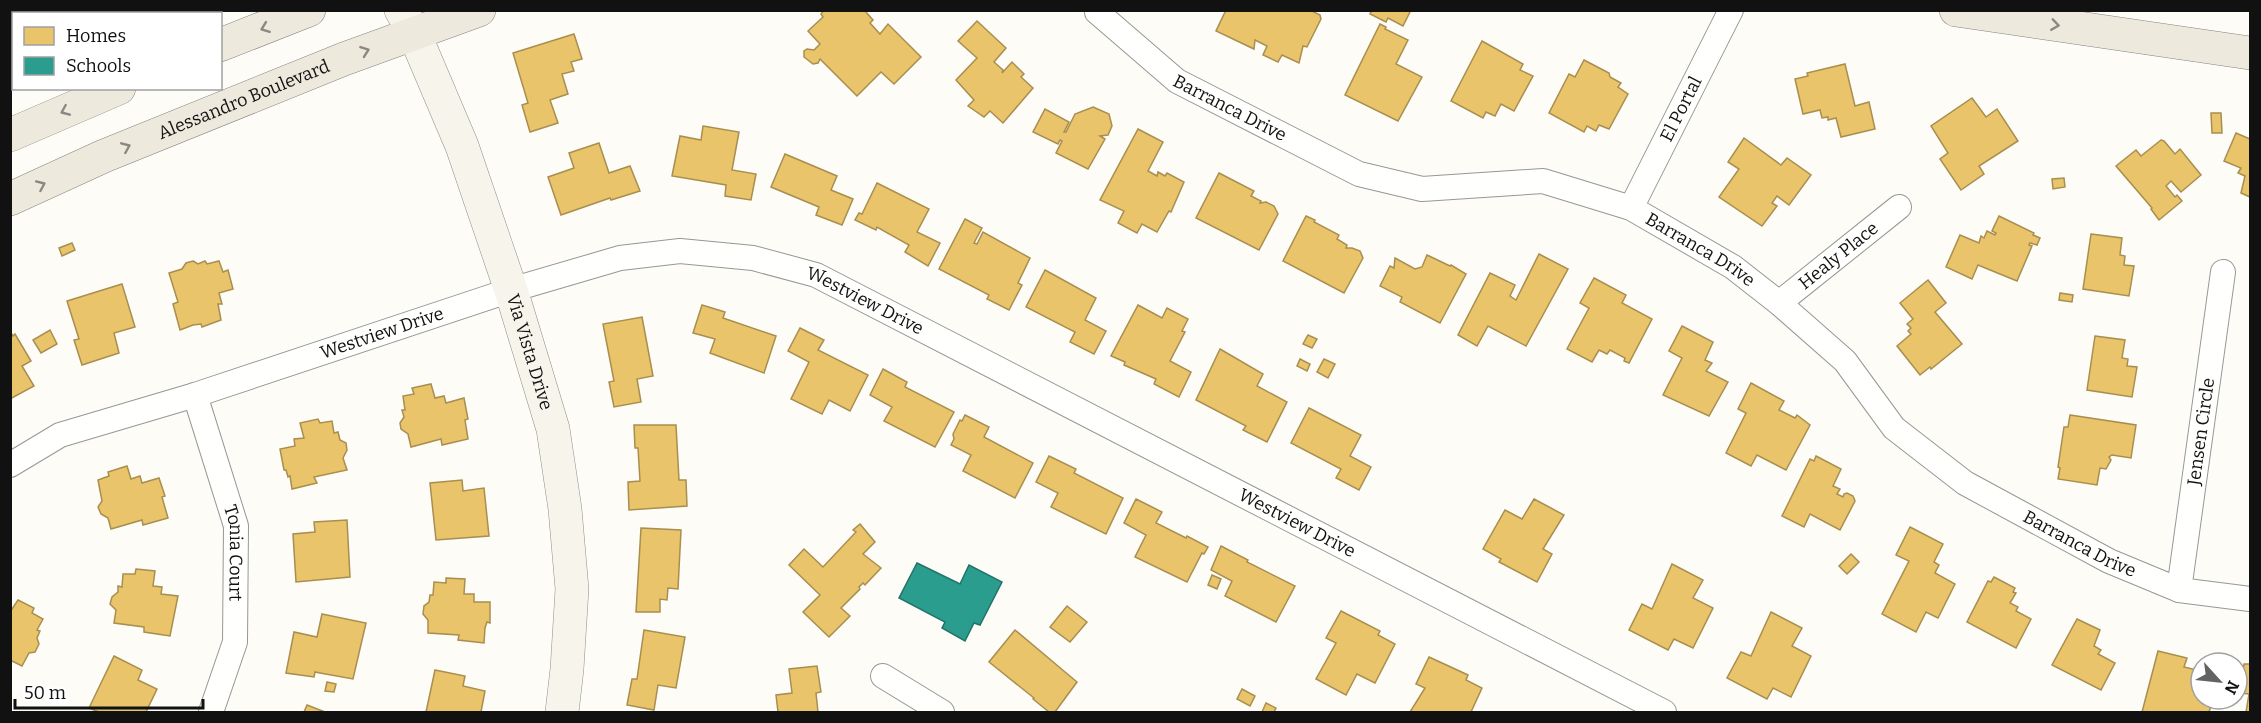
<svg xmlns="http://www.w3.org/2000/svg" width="2261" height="723" font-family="Bitter,serif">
	<rect width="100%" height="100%" fill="#fdfcf7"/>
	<g fill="#e9c46a" stroke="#a88e4f" stroke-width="1.5">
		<path d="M 26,10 L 43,10 L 44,14 L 19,14 Z"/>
		<path d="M 59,10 L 122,10 L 124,14 L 60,14 Z"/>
		<path d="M 134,10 L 157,10 L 150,14 L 135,14 Z"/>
		<path d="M 824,10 L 867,10 L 865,11 L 873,20 L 870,23 L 880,34 L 888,24 L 921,57 L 894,84 L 881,72 L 857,96 L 820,59 L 818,63 L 813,64 L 804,57 L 804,51 L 807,49 L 814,50 L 820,44 L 808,31 L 823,17 L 821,14 Z"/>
		<path d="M 1226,10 L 1310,10 L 1320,15 L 1321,19 L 1307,47 L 1303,46 L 1299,63 L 1282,55 L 1278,62 L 1263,55 L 1267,46 L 1255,40 L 1254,49 L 1216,31 Z"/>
		<path d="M 1372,10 L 1411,10 L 1403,26 L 1388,18 L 1386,22 L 1370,14 Z"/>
		<path d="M 977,21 L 1006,48 L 994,62 L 1003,70 L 1002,73 L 1012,62 L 1024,74 L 1021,77 L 1033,88 L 1003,123 L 990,111 L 984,117 L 968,106 L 974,100 L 956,80 L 977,58 L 958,41 Z"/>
		<path d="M 1380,24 L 1386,27 L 1385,29 L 1408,40 L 1396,64 L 1422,77 L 1398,121 L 1345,95 Z"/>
		<path d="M 574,34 L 582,59 L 571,62 L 574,71 L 562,74 L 568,94 L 550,100 L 558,123 L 530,132 L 522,105 L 528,103 L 513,53 Z"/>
		<path d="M 14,39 L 14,72 L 10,73 L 10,40 Z"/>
		<path d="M 1482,41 L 1523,64 L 1520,70 L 1533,76 L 1514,111 L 1501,104 L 1495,116 L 1486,112 L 1483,118 L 1451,101 Z"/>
		<path d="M 1584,60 L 1609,73 L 1610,77 L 1621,83 L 1618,87 L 1628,94 L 1609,129 L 1599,125 L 1596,131 L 1587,126 L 1584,132 L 1549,113 L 1569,74 L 1575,77 Z"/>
		<path d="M 1845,64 L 1855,106 L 1869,102 L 1875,129 L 1841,137 L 1836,118 L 1828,120 L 1828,117 L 1822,118 L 1820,110 L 1803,114 L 1795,79 L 1808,76 L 1807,73 Z"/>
		<path d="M 1972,98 L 1986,117 L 1997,109 L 2018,141 L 1979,166 L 1984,174 L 1961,190 L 1940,159 L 1948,153 L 1931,126 Z"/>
		<path d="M 1093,107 L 1109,114 L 1112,126 L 1108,135 L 1100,136 L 1105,139 L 1088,169 L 1056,153 L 1062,141 L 1060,140 L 1058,144 L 1033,132 L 1045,109 L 1069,122 L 1064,132 L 1066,132 L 1075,114 Z"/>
		<path d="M 2211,113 L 2221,113 L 2222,133 L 2212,133 Z"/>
		<path d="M 703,126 L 739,132 L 732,170 L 756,174 L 751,200 L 725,196 L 726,185 L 672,176 L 680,136 L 701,140 Z"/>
		<path d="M 1138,129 L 1163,142 L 1148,171 L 1157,176 L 1158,172 L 1165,176 L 1167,173 L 1184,182 L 1171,212 L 1169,211 L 1157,232 L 1142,224 L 1137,233 L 1118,223 L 1124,211 L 1100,200 Z"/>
		<path d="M 2236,133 L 2250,139 L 2250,197 L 2241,193 L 2245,176 L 2238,173 L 2241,168 L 2224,161 Z"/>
		<path d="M 1744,138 L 1781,165 L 1787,158 L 1811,175 L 1789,205 L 1777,196 L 1772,203 L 1777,206 L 1762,226 L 1719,197 L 1739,169 L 1728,162 Z"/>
		<path d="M 2161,140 L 2164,141 L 2175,154 L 2180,149 L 2201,175 L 2181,192 L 2171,181 L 2166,186 L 2175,197 L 2177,195 L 2182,201 L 2159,220 L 2151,209 L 2152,208 L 2116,166 L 2136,150 L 2141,156 Z"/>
		<path d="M 599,143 L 609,173 L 630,166 L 640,191 L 611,200 L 610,198 L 561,215 L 548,177 L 574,168 L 569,153 Z"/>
		<path d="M 785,154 L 837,176 L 831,190 L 853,199 L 842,225 L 816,215 L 819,207 L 771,187 Z"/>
		<path d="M 1219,173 L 1254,191 L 1251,196 L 1261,201 L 1260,203 L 1266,202 L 1274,206 L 1278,214 L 1259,250 L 1196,218 Z"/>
		<path d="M 2064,178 L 2065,187 L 2053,189 L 2052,179 Z"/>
		<path d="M 877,183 L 929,209 L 917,232 L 940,243 L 928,266 L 905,252 L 909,245 L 877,227 L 876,230 L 855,220 L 859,213 L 862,214 Z"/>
		<path d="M 1306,216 L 1315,220 L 1314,222 L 1339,235 L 1337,239 L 1347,245 L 1346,248 L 1352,248 L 1360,251 L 1363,258 L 1344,293 L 1283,261 Z"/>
		<path d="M 1999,216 L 2034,233 L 2033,235 L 2040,238 L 2037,245 L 2030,243 L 2029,245 L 2032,246 L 2017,281 L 1978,265 L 1972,279 L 1946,267 L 1960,235 L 1979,243 L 1981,236 L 1984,238 L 1987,231 L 1995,235 L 1996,233 L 1992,231 Z"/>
		<path d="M 965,219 L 982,228 L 974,243 L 977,244 L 983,232 L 1030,258 L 1018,283 L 1022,285 L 1009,310 L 987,299 L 989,295 L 939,269 Z"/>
		<path d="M 2091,234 L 2122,238 L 2120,255 L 2125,256 L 2124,265 L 2134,266 L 2129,296 L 2083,289 Z"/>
		<path d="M 72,243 L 75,250 L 62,256 L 59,248 Z"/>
		<path d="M 1539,254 L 1568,269 L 1526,346 L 1488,326 L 1477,346 L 1458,335 L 1490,273 L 1515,285 L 1510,296 L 1516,300 Z"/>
		<path d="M 1427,255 L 1450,266 L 1451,265 L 1466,274 L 1440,323 L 1400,302 L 1402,297 L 1380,286 L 1390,266 L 1394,268 L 1395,258 L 1415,269 L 1422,267 Z"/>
		<path d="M 193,261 L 198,264 L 205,261 L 207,264 L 219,261 L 223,272 L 228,270 L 233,289 L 219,293 L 222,304 L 218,304 L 221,320 L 202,327 L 201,324 L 193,325 L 180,330 L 173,304 L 178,302 L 169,273 L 182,269 L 186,263 Z"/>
		<path d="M 1045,270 L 1096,298 L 1085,320 L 1106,331 L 1094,354 L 1070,342 L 1075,332 L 1026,307 Z"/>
		<path d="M 1594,278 L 1626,295 L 1622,303 L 1652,319 L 1629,363 L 1624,361 L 1625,358 L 1610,350 L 1607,354 L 1599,350 L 1592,362 L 1567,349 L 1589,308 L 1580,303 Z"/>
		<path d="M 1928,280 L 1946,303 L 1935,312 L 1962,344 L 1931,369 L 1930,367 L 1920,375 L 1897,346 L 1911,334 L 1908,331 L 1911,328 L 1907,324 L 1913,319 L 1900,303 Z"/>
		<path d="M 122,284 L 135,327 L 114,333 L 119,353 L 82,365 L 74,340 L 79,339 L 67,301 Z"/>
		<path d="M 2060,293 L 2073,295 L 2072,302 L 2059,300 Z"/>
		<path d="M 702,305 L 725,312 L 723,318 L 776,336 L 764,373 L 710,353 L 715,339 L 693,333 Z"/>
		<path d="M 1138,305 L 1162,318 L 1167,308 L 1188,319 L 1182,331 L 1185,332 L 1170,361 L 1191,372 L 1179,397 L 1154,384 L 1156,379 L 1124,365 L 1125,362 L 1111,356 Z"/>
		<path d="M 642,317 L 653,376 L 637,379 L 641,402 L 614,407 L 609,382 L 614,381 L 603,324 Z"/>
		<path d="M 1682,326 L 1713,342 L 1705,360 L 1712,363 L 1706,371 L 1728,382 L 1709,416 L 1663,395 L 1682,358 L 1669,351 Z"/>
		<path d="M 800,328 L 824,340 L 818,350 L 868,375 L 850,411 L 829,400 L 822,414 L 791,399 L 809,362 L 788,351 Z"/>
		<path d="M 50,330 L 57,344 L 41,353 L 33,340 Z"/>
		<path d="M 10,331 L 13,336 L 15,334 L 31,361 L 22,366 L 34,386 L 10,399 Z"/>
		<path d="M 1308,335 L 1317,339 L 1312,348 L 1303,344 Z"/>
		<path d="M 2095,336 L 2125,340 L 2122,358 L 2128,359 L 2127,366 L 2137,367 L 2132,397 L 2087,390 Z"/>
		<path d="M 1220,349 L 1263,374 L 1257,386 L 1287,402 L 1267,442 L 1243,430 L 1246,426 L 1196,400 Z"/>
		<path d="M 1300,359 L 1310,364 L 1307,371 L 1297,366 Z"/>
		<path d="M 1324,359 L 1335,364 L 1328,378 L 1317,372 Z"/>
		<path d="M 883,369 L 907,382 L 905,387 L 954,412 L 935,447 L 884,421 L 892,407 L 870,395 Z"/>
		<path d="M 1751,383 L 1784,401 L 1779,410 L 1795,418 L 1797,415 L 1810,425 L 1786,470 L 1757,455 L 1751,466 L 1726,453 L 1746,413 L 1738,409 Z"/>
		<path d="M 431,384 L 435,398 L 444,396 L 446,403 L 464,398 L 468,419 L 465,420 L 468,439 L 442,445 L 441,439 L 411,447 L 408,434 L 401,429 L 400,423 L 404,417 L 402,410 L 405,410 L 403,396 L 414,394 L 412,388 Z"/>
		<path d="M 1309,408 L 1361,435 L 1350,456 L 1371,467 L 1359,490 L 1336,478 L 1341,469 L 1291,443 Z"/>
		<path d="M 965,415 L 989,427 L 984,437 L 1033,463 L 1015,498 L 963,471 L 971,455 L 951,445 L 954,439 L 953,434 L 960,420 L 962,421 Z"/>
		<path d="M 2070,415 L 2136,425 L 2131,458 L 2112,455 L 2109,457 L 2111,460 L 2106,469 L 2100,468 L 2097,485 L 2058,479 L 2060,468 L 2058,467 L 2064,427 L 2068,427 Z"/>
		<path d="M 318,419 L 320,423 L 332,421 L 334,433 L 338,432 L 340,440 L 346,443 L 347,450 L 343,458 L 347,470 L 314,477 L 317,483 L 292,489 L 290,476 L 288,477 L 286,470 L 284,470 L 280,449 L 295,446 L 294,439 L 304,438 L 300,423 Z"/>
		<path d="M 634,425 L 676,425 L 679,480 L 686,480 L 687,506 L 629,510 L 628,482 L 640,481 L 638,448 L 635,448 Z"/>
		<path d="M 1049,456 L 1076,469 L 1074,473 L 1123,498 L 1106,534 L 1051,507 L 1058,493 L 1036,482 Z"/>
		<path d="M 1816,456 L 1841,469 L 1833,486 L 1840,489 L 1837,494 L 1843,497 L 1844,494 L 1847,493 L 1853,496 L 1855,501 L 1840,530 L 1810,514 L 1804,527 L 1782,516 L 1810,459 L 1814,461 Z"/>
		<path d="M 127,466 L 131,479 L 140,476 L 142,483 L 159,478 L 165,496 L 162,497 L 168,518 L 143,525 L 142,520 L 111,529 L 108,518 L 101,514 L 98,507 L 102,501 L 98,480 L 109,476 L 108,472 Z"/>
		<path d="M 462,480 L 463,491 L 484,488 L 489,536 L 436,540 L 430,483 Z"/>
		<path d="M 1136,499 L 1162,512 L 1156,523 L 1186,538 L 1187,536 L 1208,547 L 1204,554 L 1202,553 L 1187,582 L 1135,557 L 1146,535 L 1124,523 Z"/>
		<path d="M 1534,499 L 1564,515 L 1543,549 L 1552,554 L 1537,582 L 1499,562 L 1501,559 L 1483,549 L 1505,510 L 1522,519 Z"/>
		<path d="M 347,520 L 350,577 L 296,582 L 293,534 L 315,532 L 314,522 Z"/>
		<path d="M 860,524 L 875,542 L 863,554 L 881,568 L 865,585 L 863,583 L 859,587 L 860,589 L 841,608 L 850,616 L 829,637 L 803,612 L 820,595 L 789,565 L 804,549 L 823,567 L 856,532 L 853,530 Z"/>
		<path d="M 1910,527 L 1943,544 L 1934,562 L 1939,565 L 1935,573 L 1955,584 L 1938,618 L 1926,612 L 1916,632 L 1882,614 L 1909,561 L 1896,555 Z"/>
		<path d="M 641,528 L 681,530 L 678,589 L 668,588 L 667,600 L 660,599 L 660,612 L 636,612 Z"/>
		<path d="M 1221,546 L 1248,560 L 1247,562 L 1295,586 L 1276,622 L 1225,596 L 1232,581 L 1211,570 Z"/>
		<path d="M 1851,554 L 1859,562 L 1847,574 L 1839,566 Z"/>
		<path d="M 1672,564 L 1703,580 L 1693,598 L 1713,608 L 1693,648 L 1674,639 L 1668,650 L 1629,630 L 1642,604 L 1652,609 Z"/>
		<path d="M 136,569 L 155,571 L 153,586 L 162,587 L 161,594 L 178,596 L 170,636 L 144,632 L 144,627 L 114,623 L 116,610 L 110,604 L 112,597 L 118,592 L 118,586 L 122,587 L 123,574 L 135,574 Z"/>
		<path d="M 1212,575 L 1221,579 L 1217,589 L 1208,585 Z"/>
		<path d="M 1994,577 L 2015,588 L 2013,592 L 2016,593 L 2010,603 L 2018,607 L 2016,611 L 2031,619 L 2016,648 L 1967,622 L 1988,581 L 1991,582 Z"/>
		<path d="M 446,578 L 465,579 L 464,594 L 474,594 L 474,602 L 490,602 L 490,623 L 487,622 L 485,628 L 484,643 L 458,640 L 459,635 L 428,633 L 428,620 L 423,614 L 424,606 L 429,602 L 430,595 L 433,595 L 434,582 L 446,583 Z"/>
		<path d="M 18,600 L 34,608 L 32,613 L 43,619 L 37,630 L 40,631 L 37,638 L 39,644 L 35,652 L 29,653 L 22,666 L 10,660 L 10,612 Z"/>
		<path d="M 1067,606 L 1087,622 L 1070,642 L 1050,627 Z"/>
		<path d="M 1341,611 L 1380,631 L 1378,635 L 1395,644 L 1375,683 L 1357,674 L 1346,695 L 1316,679 L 1336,643 L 1326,638 Z"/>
		<path d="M 1771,612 L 1802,628 L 1792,646 L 1811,656 L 1791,697 L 1773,688 L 1767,699 L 1727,678 L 1741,652 L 1751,656 Z"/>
		<path d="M 322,614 L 366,623 L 353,679 L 320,673 L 315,672 L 314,677 L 286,673 L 294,632 L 317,637 Z"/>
		<path d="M 2077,619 L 2100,630 L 2094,646 L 2101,650 L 2098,654 L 2115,663 L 2101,690 L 2052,665 Z"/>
		<path d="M 644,630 L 685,637 L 676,688 L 658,685 L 654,710 L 627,705 L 632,679 L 637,679 Z"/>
		<path d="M 1015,630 L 1077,682 L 1055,712 L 1049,712 L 1033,699 L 1034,698 L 989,662 Z"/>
		<path d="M 2158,651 L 2187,658 L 2184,667 L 2201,671 L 2201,699 L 2208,699 L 2207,702 L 2212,703 L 2209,712 L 2142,712 Z"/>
		<path d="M 114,656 L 142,670 L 138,680 L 157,689 L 146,712 L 99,712 L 89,708 Z"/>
		<path d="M 1429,657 L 1468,675 L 1466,680 L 1482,688 L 1471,712 L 1410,712 L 1425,688 L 1416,684 Z"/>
		<path d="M 2244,664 L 2250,664 L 2250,712 L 2246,712 L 2249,694 L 2239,693 Z"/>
		<path d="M 817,666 L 821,692 L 816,693 L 818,712 L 778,712 L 776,695 L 792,693 L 789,669 Z"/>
		<path d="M 435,670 L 465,676 L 463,686 L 485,691 L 481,712 L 426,712 Z"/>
		<path d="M 327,682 L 336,684 L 334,692 L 325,691 Z"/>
		<path d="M 1242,689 L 1255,696 L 1250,706 L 1237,699 Z"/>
		<path d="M 1266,703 L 1276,708 L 1274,712 L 1262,712 Z"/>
		<path d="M 307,705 L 325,712 L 304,712 Z"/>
	</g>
	<path fill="#2a9d8f" stroke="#227369" stroke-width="1.5" d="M 917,563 L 960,584 L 969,565 L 1002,582 L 980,625 L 974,623 L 965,641 L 942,628 L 945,622 L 899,598 Z"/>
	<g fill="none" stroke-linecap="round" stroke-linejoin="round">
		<defs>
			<g id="street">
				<path id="s1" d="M 1097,12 L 1177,81 L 1359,174 L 1422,189 L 1543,181 L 1631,208 L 1733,267 L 1779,303 L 1845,361 L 1894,428 L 1965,483 L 2109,561 L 2179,590 L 2250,599"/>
				<path id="s2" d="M 1631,208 L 1731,10"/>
				<path id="s3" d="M 1779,303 L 1899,207"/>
				<path id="s4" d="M 195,395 L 236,526 L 235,642 L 211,712"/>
				<path id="s5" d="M 10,465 L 60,435 L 195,395 L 511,290 L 620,258 L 680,251 L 753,258 L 816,275 L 1664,712"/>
				<path id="s6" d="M 2179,590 L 2223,272"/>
				<path d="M 883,676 L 942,712"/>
			</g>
			<g id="secondary">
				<path id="s7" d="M 401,10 L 414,33 L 462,146 L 511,290 L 553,429 L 565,509 L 572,589 L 567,669 L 562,712"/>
			</g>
			<g id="primary">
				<path d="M 1956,10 L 2250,53"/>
				<path d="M 220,45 L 309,10"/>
				<path d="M 10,135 L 119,88"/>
				<path id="s8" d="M 10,199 L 104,156 L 344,59 L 479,10"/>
			</g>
		</defs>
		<use href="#street" stroke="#979795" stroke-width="26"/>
		<use href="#secondary" stroke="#8e8d8b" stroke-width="34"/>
		<use href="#primary" stroke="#858482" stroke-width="34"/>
		<use href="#street" stroke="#fffffe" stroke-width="24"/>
		<use href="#secondary" stroke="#f6f4eb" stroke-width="33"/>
		<use href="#primary" stroke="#ede9dc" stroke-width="33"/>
	</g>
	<defs><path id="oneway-chevron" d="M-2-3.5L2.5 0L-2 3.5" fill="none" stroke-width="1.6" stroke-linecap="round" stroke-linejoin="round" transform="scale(1.5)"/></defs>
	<g stroke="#8a8881">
		<use href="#oneway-chevron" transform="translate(2055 25) rotate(8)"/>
		<use href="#oneway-chevron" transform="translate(265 28) rotate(159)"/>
		<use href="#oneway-chevron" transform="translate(365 51) rotate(-20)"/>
		<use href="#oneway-chevron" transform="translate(65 111) rotate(157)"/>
		<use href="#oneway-chevron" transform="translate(126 147) rotate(-23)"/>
		<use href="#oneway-chevron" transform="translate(41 185) rotate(-24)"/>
	</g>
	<g text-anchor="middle" stroke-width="6" stroke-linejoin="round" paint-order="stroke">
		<g font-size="18" fill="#111" stroke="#fff">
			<text dy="6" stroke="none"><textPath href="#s8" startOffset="254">Alessandro Boulevard</textPath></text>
			<text dy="6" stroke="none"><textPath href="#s1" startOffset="165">Barranca Drive</textPath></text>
			<text dy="6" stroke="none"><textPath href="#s2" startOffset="111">El Portal</textPath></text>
			<text dy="6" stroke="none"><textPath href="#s1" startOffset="669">Barranca Drive</textPath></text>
			<text dy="6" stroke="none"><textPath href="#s3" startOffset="76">Healy Place</textPath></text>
			<text dy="6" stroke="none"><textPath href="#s5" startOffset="900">Westview Drive</textPath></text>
			<text dy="6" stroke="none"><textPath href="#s5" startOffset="396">Westview Drive</textPath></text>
			<text dy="6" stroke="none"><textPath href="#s7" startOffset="366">Via Vista Drive</textPath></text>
			<text dy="6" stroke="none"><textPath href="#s6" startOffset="160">Jensen Circle</textPath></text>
			<text dy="6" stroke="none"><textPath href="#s5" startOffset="1386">Westview Drive</textPath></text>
			<text dy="6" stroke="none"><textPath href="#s1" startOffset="1155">Barranca Drive</textPath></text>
			<text dy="6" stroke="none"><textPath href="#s4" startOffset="164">Tonia Court</textPath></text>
		</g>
	</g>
	<rect width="2261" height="723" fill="none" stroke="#111111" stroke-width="24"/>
	<rect x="12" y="12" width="210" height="78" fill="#ffffff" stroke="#a0a0a0" stroke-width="1.5"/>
	<rect x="24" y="27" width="30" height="18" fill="#e9c46a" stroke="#a0a0a0" stroke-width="1.5"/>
	<text x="66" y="42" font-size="18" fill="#111111">Homes</text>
	<rect x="24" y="57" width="30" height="18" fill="#2a9d8f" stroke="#a0a0a0" stroke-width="1.5"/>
	<text x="66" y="72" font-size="18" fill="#111111">Schools</text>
	<g transform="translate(2219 681) rotate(117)"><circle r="28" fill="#ffffff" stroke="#a0a0a0" stroke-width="1.5"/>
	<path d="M0-4.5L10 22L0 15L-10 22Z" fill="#646362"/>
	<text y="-9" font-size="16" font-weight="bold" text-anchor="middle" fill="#111111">N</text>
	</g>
	<path d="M15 699v9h188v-9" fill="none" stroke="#111111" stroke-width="3"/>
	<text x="24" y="699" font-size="18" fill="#111111" stroke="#ffffff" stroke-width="4.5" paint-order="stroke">50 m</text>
</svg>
